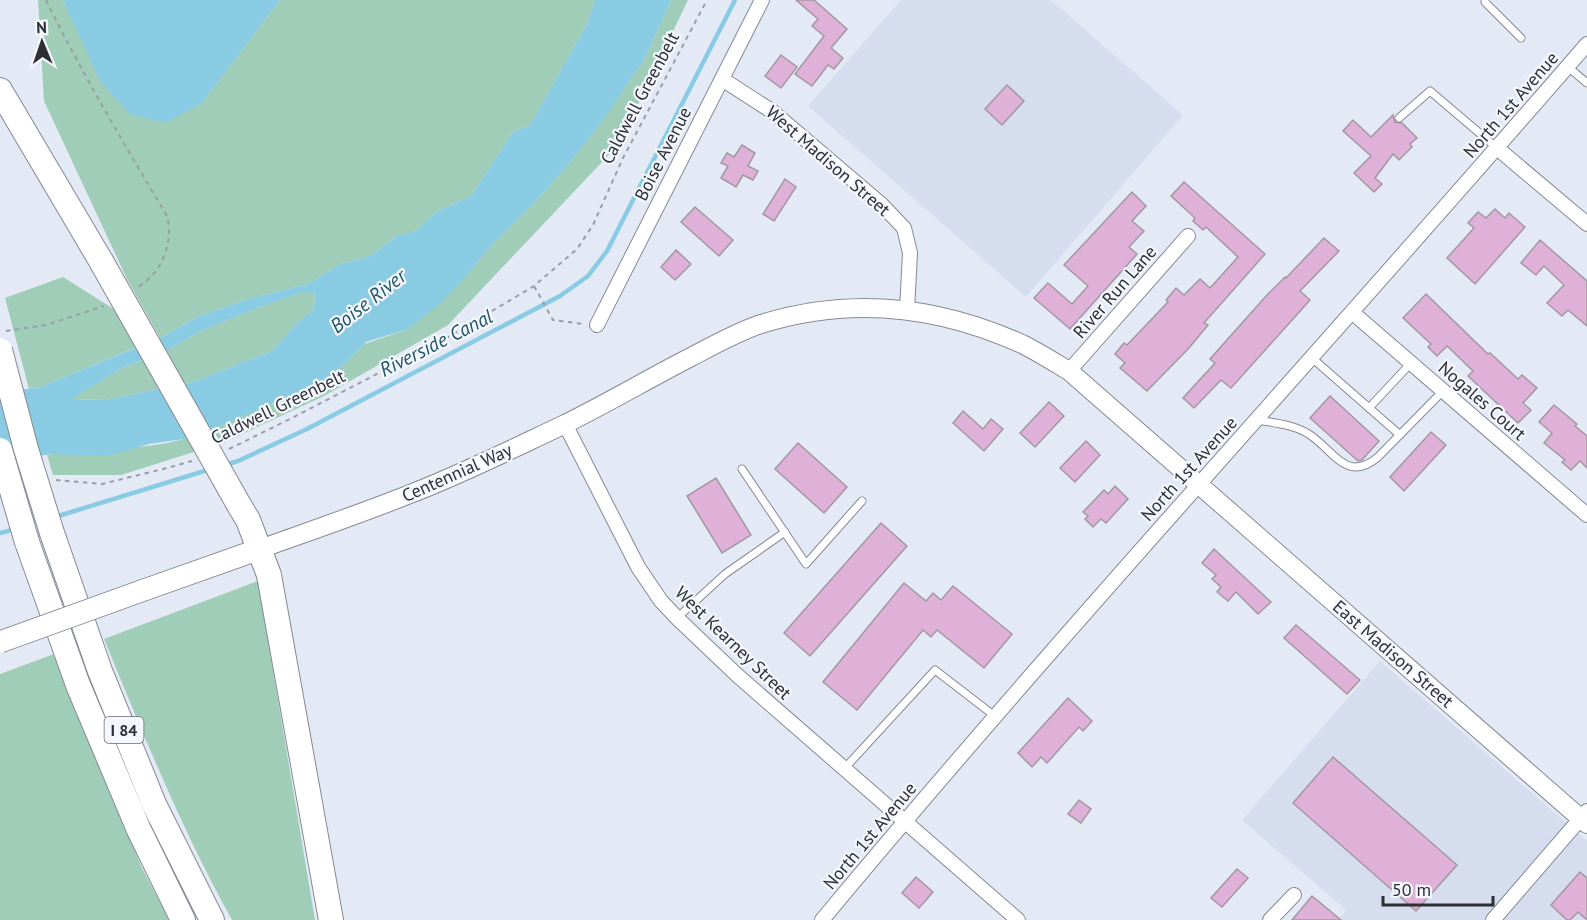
<svg xmlns="http://www.w3.org/2000/svg" width="1587" height="920" font-family="'PT Sans',sans-serif">
	<rect width="100%" height="100%" fill="#e4eaf5"/>
	<g fill="#d5ddef">
		<path d="M 901,0 L 1051,0 L 1183,115 L 1026,297 L 808,106 Z"/>
		<path d="M 1380,661 L 1587,841 L 1587,920 L 1338,920 L 1346,910 L 1242,820 Z"/>
	</g>
	<g fill="#a0cdb8">
		<path d="M 38,0 L 63,0 L 65,5 L 202,103 L 280,0 L 595,0 L 587,24 L 530,125 L 513,132 L 471,196 L 436,212 L 416,231 L 397,236 L 368,257 L 340,264 L 308,284 L 248,299 L 197,317 L 160,338 L 127,279 L 44,101 Z"/>
		<path d="M 671,0 L 688,0 L 619,144 L 448,325 L 324,396 L 221,444 L 213,429 L 327,380 L 364,344 L 408,329 L 468,274 L 490,247 L 534,203 L 567,166 L 604,118 L 645,58 Z"/>
		<path d="M 63,277 L 120,313 L 139,346 L 38,388 L 29,389 L 5,298 Z"/>
		<path d="M 303,292 L 316,292 L 313,310 L 297,323 L 272,351 L 193,382 L 106,400 L 71,399 L 120,369 L 166,351 L 199,332 L 252,310 Z"/>
		<path d="M 193,436 L 200,450 L 121,475 L 53,475 L 47,455 C 92,446 149,452 193,436 Z"/>
		<path d="M 258,581 L 315,920 L 232,920 C 182,830 143,734 104,639 Z"/>
		<path d="M 54,654 L 141,866 L 169,920 L 0,920 L 0,674 Z"/>
	</g>
	<g fill="#8acbe4" fill-rule="evenodd">
		<path d="M 63,0 L 280,0 L 202,103 L 165,123 L 130,114 L 100,81 Z"/>
		<path d="M 595,0 L 671,0 L 645,58 L 606,116 L 567,166 L 534,203 L 490,247 L 468,274 L 441,303 L 408,329 L 366,342 L 327,380 L 225,424 L 184,439 L 149,444 L 107,456 L 51,454 L 0,463 L 0,391 L 38,388 L 164,336 L 197,317 L 248,299 L 308,284 L 340,264 L 368,257 L 397,236 L 416,231 L 436,212 L 471,196 L 513,132 L 530,125 L 587,24 ZM 303,292 L 316,293 L 313,310 L 297,323 L 272,351 L 193,382 L 106,400 L 72,399 L 120,369 L 166,351 L 199,332 L 252,310 Z"/>
	</g>
	<g fill="none" stroke-linecap="round" stroke-linejoin="round">
		<g stroke="#8acbe4" stroke-width="4.5">
			<path d="M 225,465 L 238,461 L 307,429 L 560,296 L 588,276 L 607,251 L 735,0"/>
			<path d="M 55,517 L 211,469"/>
			<path d="M 0,533 L 16,529"/>
		</g>
	</g>
	<g fill="#dfb0d8" stroke="#a298a0" stroke-width="1.5">
		<path d="M 796,0 L 814,0 L 847,29 L 831,48 L 843,58 L 834,69 L 828,65 L 812,86 L 795,74 L 824,36 L 812,26 L 818,19 Z"/>
		<path d="M 781,55 L 797,67 L 781,88 L 765,76 Z"/>
		<path d="M 1007,85 L 1024,101 L 1002,125 L 985,109 Z"/>
		<path d="M 1393,115 L 1395,122 L 1402,123 L 1417,138 L 1410,144 L 1412,147 L 1399,160 L 1393,154 L 1375,178 L 1382,184 L 1374,192 L 1354,173 L 1371,156 L 1343,131 L 1353,120 L 1371,137 Z"/>
		<path d="M 742,145 L 755,153 L 748,166 L 758,171 L 753,180 L 743,175 L 736,187 L 721,178 L 728,166 L 721,163 L 727,153 L 734,157 Z"/>
		<path d="M 785,179 L 796,187 L 774,221 L 763,214 Z"/>
		<path d="M 1184,182 L 1265,254 L 1204,323 L 1208,325 L 1189,348 L 1147,391 L 1120,368 L 1125,363 L 1115,354 L 1124,343 L 1127,345 L 1168,302 L 1166,300 L 1176,288 L 1184,295 L 1200,279 L 1210,288 L 1238,257 L 1206,227 L 1203,230 L 1193,221 L 1195,218 L 1171,196 Z"/>
		<path d="M 1132,192 L 1146,206 L 1132,221 L 1144,231 L 1129,247 L 1137,254 L 1070,329 L 1034,298 L 1048,283 L 1072,304 L 1088,286 L 1064,265 Z"/>
		<path d="M 695,207 L 733,240 L 719,256 L 681,222 Z"/>
		<path d="M 1495,209 L 1505,218 L 1509,213 L 1525,227 L 1475,284 L 1447,258 L 1474,228 L 1468,223 L 1478,212 L 1486,218 Z"/>
		<path d="M 1324,238 L 1339,251 L 1300,291 L 1310,300 L 1231,388 L 1221,380 L 1194,408 L 1183,398 L 1215,363 L 1210,359 L 1267,295 L 1285,277 L 1286,278 Z"/>
		<path d="M 1540,240 L 1587,281 L 1587,326 L 1568,310 L 1562,316 L 1547,303 L 1564,285 L 1544,266 L 1536,275 L 1521,263 Z"/>
		<path d="M 676,250 L 691,264 L 675,280 L 661,267 Z"/>
		<path d="M 1426,294 L 1488,354 L 1490,353 L 1518,379 L 1522,375 L 1537,388 L 1523,403 L 1531,410 L 1518,423 L 1468,376 L 1473,371 L 1447,346 L 1437,356 L 1428,347 L 1431,344 L 1403,318 Z"/>
		<path d="M 1330,396 L 1379,441 L 1362,460 L 1358,461 L 1310,418 Z"/>
		<path d="M 1049,402 L 1064,416 L 1035,447 L 1020,433 Z"/>
		<path d="M 1554,405 L 1577,424 L 1575,426 L 1587,436 L 1587,468 L 1580,461 L 1571,470 L 1562,462 L 1565,460 L 1544,443 L 1552,433 L 1539,422 Z"/>
		<path d="M 963,411 L 983,429 L 991,419 L 1003,429 L 984,451 L 953,423 Z"/>
		<path d="M 1431,432 L 1446,445 L 1404,491 L 1390,477 Z"/>
		<path d="M 1086,441 L 1100,455 L 1075,482 L 1060,468 Z"/>
		<path d="M 798,443 L 847,487 L 824,513 L 775,469 Z"/>
		<path d="M 716,478 L 751,535 L 722,553 L 687,496 Z"/>
		<path d="M 1115,486 L 1128,499 L 1106,523 L 1101,519 L 1093,527 L 1085,519 L 1088,516 L 1083,512 L 1104,490 L 1108,494 Z"/>
		<path d="M 881,523 L 907,546 L 810,656 L 784,633 Z"/>
		<path d="M 1214,549 L 1271,602 L 1258,614 L 1236,592 L 1228,601 L 1217,592 L 1221,587 L 1212,579 L 1216,575 L 1202,563 Z"/>
		<path d="M 904,583 L 926,601 L 933,593 L 941,600 L 953,586 L 1012,634 L 984,668 L 937,630 L 931,637 L 923,630 L 857,710 L 823,682 Z"/>
		<path d="M 1296,625 L 1360,680 L 1347,694 L 1284,638 Z"/>
		<path d="M 1068,698 L 1092,721 L 1083,731 L 1079,727 L 1047,763 L 1041,757 L 1032,767 L 1018,753 Z"/>
		<path d="M 1333,757 L 1457,865 L 1416,911 L 1293,803 Z"/>
		<path d="M 1079,800 L 1091,809 L 1081,823 L 1068,814 Z"/>
		<path d="M 1237,869 L 1248,878 L 1222,907 L 1211,898 Z"/>
		<path d="M 1580,872 L 1587,878 L 1587,920 L 1578,912 L 1570,920 L 1567,920 L 1551,905 Z"/>
		<path d="M 916,877 L 933,892 L 919,908 L 902,893 Z"/>
		<path d="M 1312,896 L 1341,920 L 1292,920 Z"/>
	</g>
	<g fill="none" stroke-linecap="round" stroke-linejoin="round">
		<defs>
			<g id="lane">
				<path d="M 1485,0 L 1485,2 L 1521,38"/>
				<path d="M 1568,67 L 1587,83"/>
				<path d="M 1399,118 L 1430,91 L 1497,148"/>
				<path d="M 1312,358 L 1400,435"/>
				<path d="M 1369,408 L 1411,363"/>
				<path d="M 1257,420 C 1273,423 1292,424 1307,433 C 1332,447 1345,485 1378,457 L 1443,391"/>
				<path d="M 742,469 L 806,564 L 862,501"/>
				<path d="M 677,618 L 725,574 L 785,532"/>
				<path d="M 844,769 L 935,670 L 996,717"/>
			</g>
			<g id="street">
				<path d="M 722,79 L 773,112 L 881,204 L 904,228 L 910,253 L 907,310"/>
				<path d="M 1497,148 L 1587,224"/>
				<path d="M 1353,313 L 1587,515"/>
				<path d="M 597,325 L 762,0"/>
				<path d="M 1069,371 L 1188,236"/>
				<path d="M 565,424 L 638,567 L 661,601 L 677,618 L 738,676 L 1018,920"/>
				<path d="M 822,920 C 1070,622 1334,337 1587,44"/>
				<path d="M 1270,920 L 1294,895"/>
				<path d="M 1493,920 L 1587,811"/>
			</g>
			<path id="secondary" d="M 260,549 C 310,531 360,514 410,494 C 462,474 512,449 563,425 C 606,404 648,379 691,357 C 714,345 737,332 761,324 C 850,296 938,306 1022,344 C 1038,352 1054,362 1069,371 L 1587,824"/>
			<path id="primary" d="M 144,590 L 260,549"/>
			<g id="highway">
				<path d="M 0,90 L 101,261"/>
				<path d="M 239,505 L 248,520 L 269,575 L 331,920"/>
				<path d="M 52,533 L 100,671 L 154,804 L 212,920"/>
				<path d="M 27,542 L 78,685 L 139,830 L 183,920"/>
			</g>
		</defs>
		<use href="#lane" stroke="#848993" stroke-width="9"/>
		<use href="#street" stroke="#848993" stroke-width="16"/>
		<use href="#secondary" stroke="#848993" stroke-width="20"/>
		<use href="#primary" stroke="#848993" stroke-width="23"/>
		<use href="#highway" stroke="#848993" stroke-width="26"/>
		<g stroke="#999ea6" stroke-width="2" stroke-dasharray="4.5 4.5" stroke-linecap="butt">
			<path d="M 46,0 C 83,75 124,144 167,216 C 174,242 162,273 138,287"/>
			<path d="M 534,286 L 553,320 L 583,324"/>
			<path d="M 6,331 L 46,325 L 104,306"/>
			<path d="M 229,449 L 292,418 L 450,336 L 534,286 L 577,249 L 593,225 L 623,158 L 707,0"/>
			<path d="M 56,480 L 102,484 L 163,469 L 192,461"/>
		</g>
		<use href="#lane" stroke="#fff" stroke-width="7"/>
		<use href="#street" stroke="#fff" stroke-width="14"/>
		<use href="#secondary" stroke="#fff" stroke-width="18"/>
		<use href="#primary" stroke="#fff" stroke-width="21"/>
		<use href="#highway" stroke="#fff" stroke-width="24"/>
		<defs>
			<path id="primary-bridge" d="M 0,642 L 144,590"/>
			<g id="highway-bridge">
				<path d="M 101,261 L 239,505"/>
				<path d="M 0,350 L 26,449 L 52,533"/>
				<path d="M 0,450 L 27,542"/>
			</g>
		</defs>
		<use href="#primary-bridge" stroke="#848993" stroke-width="23" stroke-linecap="butt"/>
		<use href="#highway-bridge" stroke="#848993" stroke-width="26" stroke-linecap="butt"/>
		<use href="#primary-bridge" stroke="#fff" stroke-width="21"/>
		<use href="#highway-bridge" stroke="#fff" stroke-width="24"/>
	</g>
	<g text-anchor="middle" stroke-width="4.5" stroke-linejoin="round" paint-order="stroke">
		<rect fill="#f4f7fe" stroke="#696b70" stroke-width="1.5" x="104.5" y="717" width="39" height="26" rx="4.5"/>
		<g font-size="16" font-weight="bold" fill="#2d2f33">
			<text x="124" y="736">I 84</text>
		</g>
		<g font-size="18" fill="#2d2f33" stroke="#f4f7fe">
			<text transform="translate(640 98) rotate(-62)" y="6">Caldwell Greenbelt</text>
			<text transform="translate(1511 105) rotate(-49)" y="6">North 1st Avenue</text>
			<text transform="translate(663 154) rotate(-63)" y="6">Boise Avenue</text>
			<text transform="translate(828 161) rotate(41)" y="6">West Madison Street</text>
			<text transform="translate(1115 292) rotate(-49)" y="6">River Run Lane</text>
			<text transform="translate(1482 401) rotate(41)" y="6">Nogales Court</text>
			<text transform="translate(278 407) rotate(-26)" y="6">Caldwell Greenbelt</text>
			<text transform="translate(1189 469) rotate(-48)" y="6">North 1st Avenue</text>
			<text transform="translate(457 473) rotate(-24)" y="6">Centennial Way</text>
			<text transform="translate(733 643) rotate(44)" y="6">West Kearney Street</text>
			<text transform="translate(1393 654) rotate(41)" y="6">East Madison Street</text>
			<text transform="translate(870 836) rotate(-50)" y="6">North 1st Avenue</text>
		</g>
		<g font-size="20" font-style="italic" fill="#205667" stroke="#f4f7fe">
			<text transform="translate(368 301) rotate(-38)" y="7">Boise River</text>
			<text transform="translate(436 343) rotate(-27)" y="7">Riverside Canal</text>
		</g>
	</g>
	<g transform="translate(42 42) rotate(358)" stroke="#f4f7fe" stroke-width="4.5" paint-order="stroke">
	<path d="M0-4.5L10 22L0 15L-10 22Z" fill="#2d2f33"/>
	<text y="-9" font-size="16" font-weight="bold" text-anchor="middle" fill="#2d2f33">N</text>
	</g>
	<path d="M1383 896v9h110v-9" fill="none" stroke="#2d2f33" stroke-width="3"/>
	<text x="1392" y="896" font-size="18" fill="#2d2f33" stroke="#f4f7fe" stroke-width="4.5" paint-order="stroke">50 m</text>
</svg>
